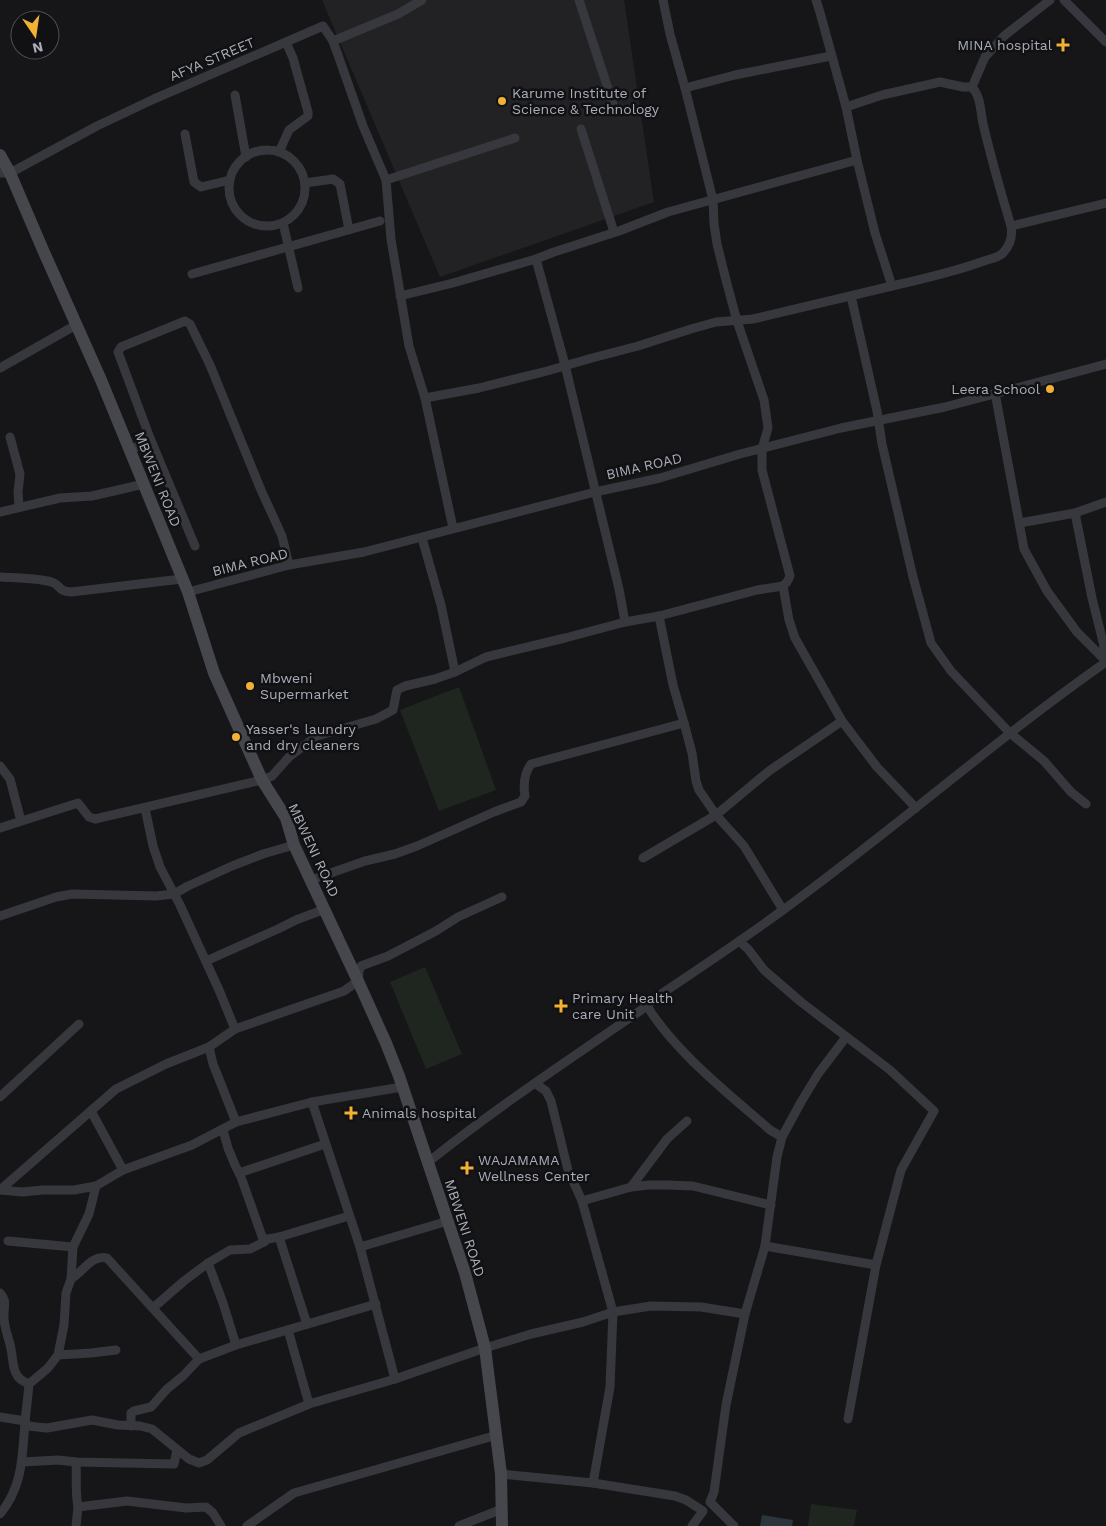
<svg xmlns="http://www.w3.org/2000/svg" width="1106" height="1526" font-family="'Work Sans',sans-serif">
	<rect width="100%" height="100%" fill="#161618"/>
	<path fill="#222225" d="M 322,0 L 624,0 L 654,202 L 440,277 Z"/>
	<g fill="#1e261f">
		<path d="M 459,687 L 496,790 L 439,811 L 400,710 Z"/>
		<path d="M 425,967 L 462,1054 L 426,1069 L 390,982 Z"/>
		<path d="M 811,1504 L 857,1510 L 854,1526 L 808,1526 Z"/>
	</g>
	<path fill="#2c353c" d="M 762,1515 L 793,1520 L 792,1526 L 760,1526 Z"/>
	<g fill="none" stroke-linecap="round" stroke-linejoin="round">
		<g stroke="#37383d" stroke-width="9">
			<path d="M 579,0 L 613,104"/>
			<path d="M 663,0 L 670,34 L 685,88 L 713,200 L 714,224 L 717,244 L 726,280 L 737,321 L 764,400 L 768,428 L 762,449 L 762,470 L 790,576 L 787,582 L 783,586 L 789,620 L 795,638 L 842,721 L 877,767 L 916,808"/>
			<path d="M 1064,0 L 1106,42"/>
			<path d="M 333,41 L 363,126 L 386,180 L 391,239 L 409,346 L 425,398 L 453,528"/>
			<path d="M 685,88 L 735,75 L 831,56"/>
			<path d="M 235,95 L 246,157"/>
			<path d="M 846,107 L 882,95 L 940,82 L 963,87 L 972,87 L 985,57 L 1004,36 L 1050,0"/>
			<path d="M 581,129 L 614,232"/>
			<path d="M 185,134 L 194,182 L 201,187 L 230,180"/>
			<circle cx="267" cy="188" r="38"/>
			<path d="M 279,152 L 289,130 L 308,116 L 308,112 L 293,58 L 286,42"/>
			<path d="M 0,173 L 10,173 L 97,126 L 154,99 L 323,26 L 333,41 L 398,14 L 422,0"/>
			<path d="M 386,180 L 515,138"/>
			<path d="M 305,183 L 333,179 L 340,184 L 349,230"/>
			<path d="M 283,223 L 298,288"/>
			<path d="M 1011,226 L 1106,203"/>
			<path d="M 536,259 L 565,365 L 619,589 L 625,622"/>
			<path d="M 192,274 L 380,221"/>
			<path d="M 892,286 C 923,279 954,272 984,261 C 989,259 997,258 1002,254 C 1010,246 1013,237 1011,226 C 1001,193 992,161 984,128 C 980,114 982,98 972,87"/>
			<path d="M 400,296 L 453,283 L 536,259 L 554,252 L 619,231 L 668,212 L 857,160"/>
			<path d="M 851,296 L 877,411 L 882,444 L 913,577 L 931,643 L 951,671 L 987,709 L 1010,733 L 1044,761 L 1071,792 L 1086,804"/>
			<path d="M 0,368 L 76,325"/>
			<path d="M 995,393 L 1024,549 L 1047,591 L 1077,632 L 1106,661"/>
			<path d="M 425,398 L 479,388 L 547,371 L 592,358 L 638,346 L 691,329 L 716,322 L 753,319 L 892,286 L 875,233 L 857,160 L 846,107 L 819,9 L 816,0"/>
			<path d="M 10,437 L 20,474 L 18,492 L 19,507"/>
			<path d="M 150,438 L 195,546"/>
			<path d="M 130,451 L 150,438 L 118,352 L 121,347 L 185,321 L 190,324 L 210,365 L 261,490 L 282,536 L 289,565"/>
			<path d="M 0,512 L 60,498 L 92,496 L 144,484"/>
			<path d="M 1075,513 L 1092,598 L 1104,646 L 1101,656"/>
			<path d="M 1020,523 L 1075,513 L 1106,502"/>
			<path d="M 422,538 L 441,605 L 455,672"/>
			<path d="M 0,577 C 13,578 43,578 54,583 C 62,588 59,591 71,592 L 182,579"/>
			<path d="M 188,592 L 289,565 L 364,552 L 595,492 L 660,478 L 740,454 L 841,428 L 945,407 L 1106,364"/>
			<path d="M 659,616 L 673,685 L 684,723"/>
			<path d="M 0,766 L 10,779 L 21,821"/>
			<path d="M 145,808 L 153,846 L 160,867 L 180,905 L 219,990 L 235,1029"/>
			<path d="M 0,828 L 78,803 L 89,817 L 95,819 L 262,780 L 272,776 L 289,757 L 317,736 L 376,719 L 393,710 L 397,690 L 405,686 L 435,679 L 455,672 L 486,657 L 565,638 L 625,622 L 659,616 L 757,590 L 783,586"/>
			<path d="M 643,858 L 716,815 L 769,771 L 842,721"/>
			<path d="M 311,880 L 365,861 L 395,854 L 417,846 L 494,812 L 521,802 L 525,796 C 523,784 524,774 531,764 L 684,723 L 692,753 L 696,781 L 699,790 L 716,815 L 744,846 L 783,910"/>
			<path d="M 0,916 L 56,897 L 72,894 L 156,896 L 174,894 L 188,886 L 232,866 L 263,854 L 294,845"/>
			<path d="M 739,941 L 748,949 L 764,970 L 801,1002 L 890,1070 L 934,1111 L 901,1170 L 876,1265 L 848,1419"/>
			<path d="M 206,961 L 278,929 L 296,920 L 325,909"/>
			<path d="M 647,1006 C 676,1053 729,1094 770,1130 L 782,1137"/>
			<path d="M 209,1047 L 213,1064 L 236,1122"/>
			<path d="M 536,1084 L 546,1091 L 551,1101 L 568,1170 L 582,1201 L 613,1312 L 610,1387 L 593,1483"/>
			<path d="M 0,1097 L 79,1024"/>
			<path d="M 312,1102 L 360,1247 L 395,1379"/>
			<path d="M 91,1111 L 123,1170"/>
			<path d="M 223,1130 L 228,1148 L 235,1165 L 241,1177 L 264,1242"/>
			<path d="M 427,1163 C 497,1107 573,1057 647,1006 L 658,996 C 700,968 742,940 783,910 C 893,830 995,740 1106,662"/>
			<path d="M 239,1173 L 325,1144"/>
			<path d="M 631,1187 L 667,1139 L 687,1121"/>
			<path d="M 0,1190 L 116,1089 L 166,1064 L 209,1047 L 235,1029 L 344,991 L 358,981 L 359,971 L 361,966 L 388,956 L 436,931 L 458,917 L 502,897"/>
			<path d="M 0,1190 L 22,1192 L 43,1190 L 74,1190 L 96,1186"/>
			<path d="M 582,1201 L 631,1187 L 649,1185 L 667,1185 L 693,1186 L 771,1205"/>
			<path d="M 279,1237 L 307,1324"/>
			<path d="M 8,1241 L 73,1247"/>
			<path d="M 765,1246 L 876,1265"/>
			<path d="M 360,1247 L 448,1221"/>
			<path d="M 208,1263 L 223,1303 L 236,1345"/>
			<path d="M 71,1279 C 83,1272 92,1254 107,1258 L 199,1359"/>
			<path d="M 0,1293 C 7,1300 4,1305 4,1314 C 3,1327 9,1337 11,1349 C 13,1357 12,1368 17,1375 C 19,1380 25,1382 29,1384"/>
			<path d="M 153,1308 L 184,1281 L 208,1263 L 230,1250 L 250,1249 L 264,1242 L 268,1239 L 279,1237 L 349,1216"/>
			<path d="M 288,1330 L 309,1404"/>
			<path d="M 58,1355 L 91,1353 L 116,1350"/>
			<path d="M 0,1417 L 25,1421 L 28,1426 L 47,1428 L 92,1420 L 118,1425 L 140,1426 L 152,1429 L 189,1459 L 199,1463 L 207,1460 L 239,1433 L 309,1404 L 395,1379 L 485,1348 L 531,1334 L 583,1322 L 613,1312 L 651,1306 L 701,1307 L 745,1314"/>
			<path d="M 131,1426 L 131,1413 L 134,1411 L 151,1407 L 167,1389 L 183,1376 L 199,1359 L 236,1345 L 376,1304"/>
			<path d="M 22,1462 L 58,1460 L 76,1462 L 174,1464 L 177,1450"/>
			<path d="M 76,1462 C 77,1478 75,1492 78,1507"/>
			<path d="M 501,1474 L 593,1483 L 675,1496 L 686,1500 L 703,1511 L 692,1526"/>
			<path d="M 0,1514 C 23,1486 22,1457 25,1423 C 26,1410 28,1397 29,1384 L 48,1368 L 58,1355 L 64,1325 L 66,1293 L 71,1279 L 73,1247 L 89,1214 L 96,1186 L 123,1170 L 192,1145 L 236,1122 L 312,1102 L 402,1087"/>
			<path d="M 76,1526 L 78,1507 L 127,1501 L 186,1508 L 206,1507 L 213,1513 L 221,1526"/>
			<path d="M 247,1526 L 294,1493 L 497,1435"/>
			<path d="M 459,1526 L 502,1509"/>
			<path d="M 734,1526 L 710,1502 L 714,1492 L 726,1405 L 745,1314 L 765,1246 L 777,1157 L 782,1137 L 801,1102 L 818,1074 L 846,1037"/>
		</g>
		<path stroke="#45474d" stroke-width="12" d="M 0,155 L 10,173 L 43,250 L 101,380 L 188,592 L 214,673 L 262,780 L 286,818 L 294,845 L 358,981 L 386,1043 L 399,1076 L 465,1273 L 485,1348 L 501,1474 L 502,1526"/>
	</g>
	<g fill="#f2b134" stroke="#111113" stroke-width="2">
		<path d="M1060.5 37.5h5v5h5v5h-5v5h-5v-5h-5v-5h5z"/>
		<circle cx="502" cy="101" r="5"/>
		<circle cx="1050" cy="389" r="5"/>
		<circle cx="250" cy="686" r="5"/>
		<circle cx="236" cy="737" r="5"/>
		<path d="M558.5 998.5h5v5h5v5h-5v5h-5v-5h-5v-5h5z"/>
		<path d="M348.5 1105.5h5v5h5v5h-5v5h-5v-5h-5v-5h5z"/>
		<path d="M464.5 1160.5h5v5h5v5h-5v5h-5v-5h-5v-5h5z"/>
	</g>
	<g text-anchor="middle" stroke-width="5" stroke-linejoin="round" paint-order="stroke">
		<g font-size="14" fill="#a8adb8" stroke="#111113" text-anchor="start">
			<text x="1052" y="50" text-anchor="end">MINA hospital</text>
			<text x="512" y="98">Karume Institute of<tspan x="512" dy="16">Science &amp; Technology</tspan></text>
			<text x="1040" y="394" text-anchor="end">Leera School</text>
			<text x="260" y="683">Mbweni<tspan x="260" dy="16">Supermarket</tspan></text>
			<text x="246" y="734">Yasser's laundry<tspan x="246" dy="16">and dry cleaners</tspan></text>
			<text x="572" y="1003">Primary Health<tspan x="572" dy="16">care Unit</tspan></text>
			<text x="362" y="1118">Animals hospital</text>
			<text x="478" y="1165">WAJAMAMA<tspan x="478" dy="16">Wellness Center</tspan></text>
		</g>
		<g font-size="14" fill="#a8adb8" stroke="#111113">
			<text transform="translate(212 59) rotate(-23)" y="5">AFYA STREET</text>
			<text transform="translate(644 466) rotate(-13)" y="5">BIMA ROAD</text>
			<text transform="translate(158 479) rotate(68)" y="5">MBWENI ROAD</text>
			<text transform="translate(250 562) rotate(-14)" y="5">BIMA ROAD</text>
			<text transform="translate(314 850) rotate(65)" y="5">MBWENI ROAD</text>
			<text transform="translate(465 1228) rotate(72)" y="5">MBWENI ROAD</text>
		</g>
	</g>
	<g transform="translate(35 35) rotate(167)"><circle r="24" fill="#111113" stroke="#4d4f55"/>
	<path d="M0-4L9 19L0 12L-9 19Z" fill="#f2b134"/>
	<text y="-8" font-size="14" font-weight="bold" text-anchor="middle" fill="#a8adb8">N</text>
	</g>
</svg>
